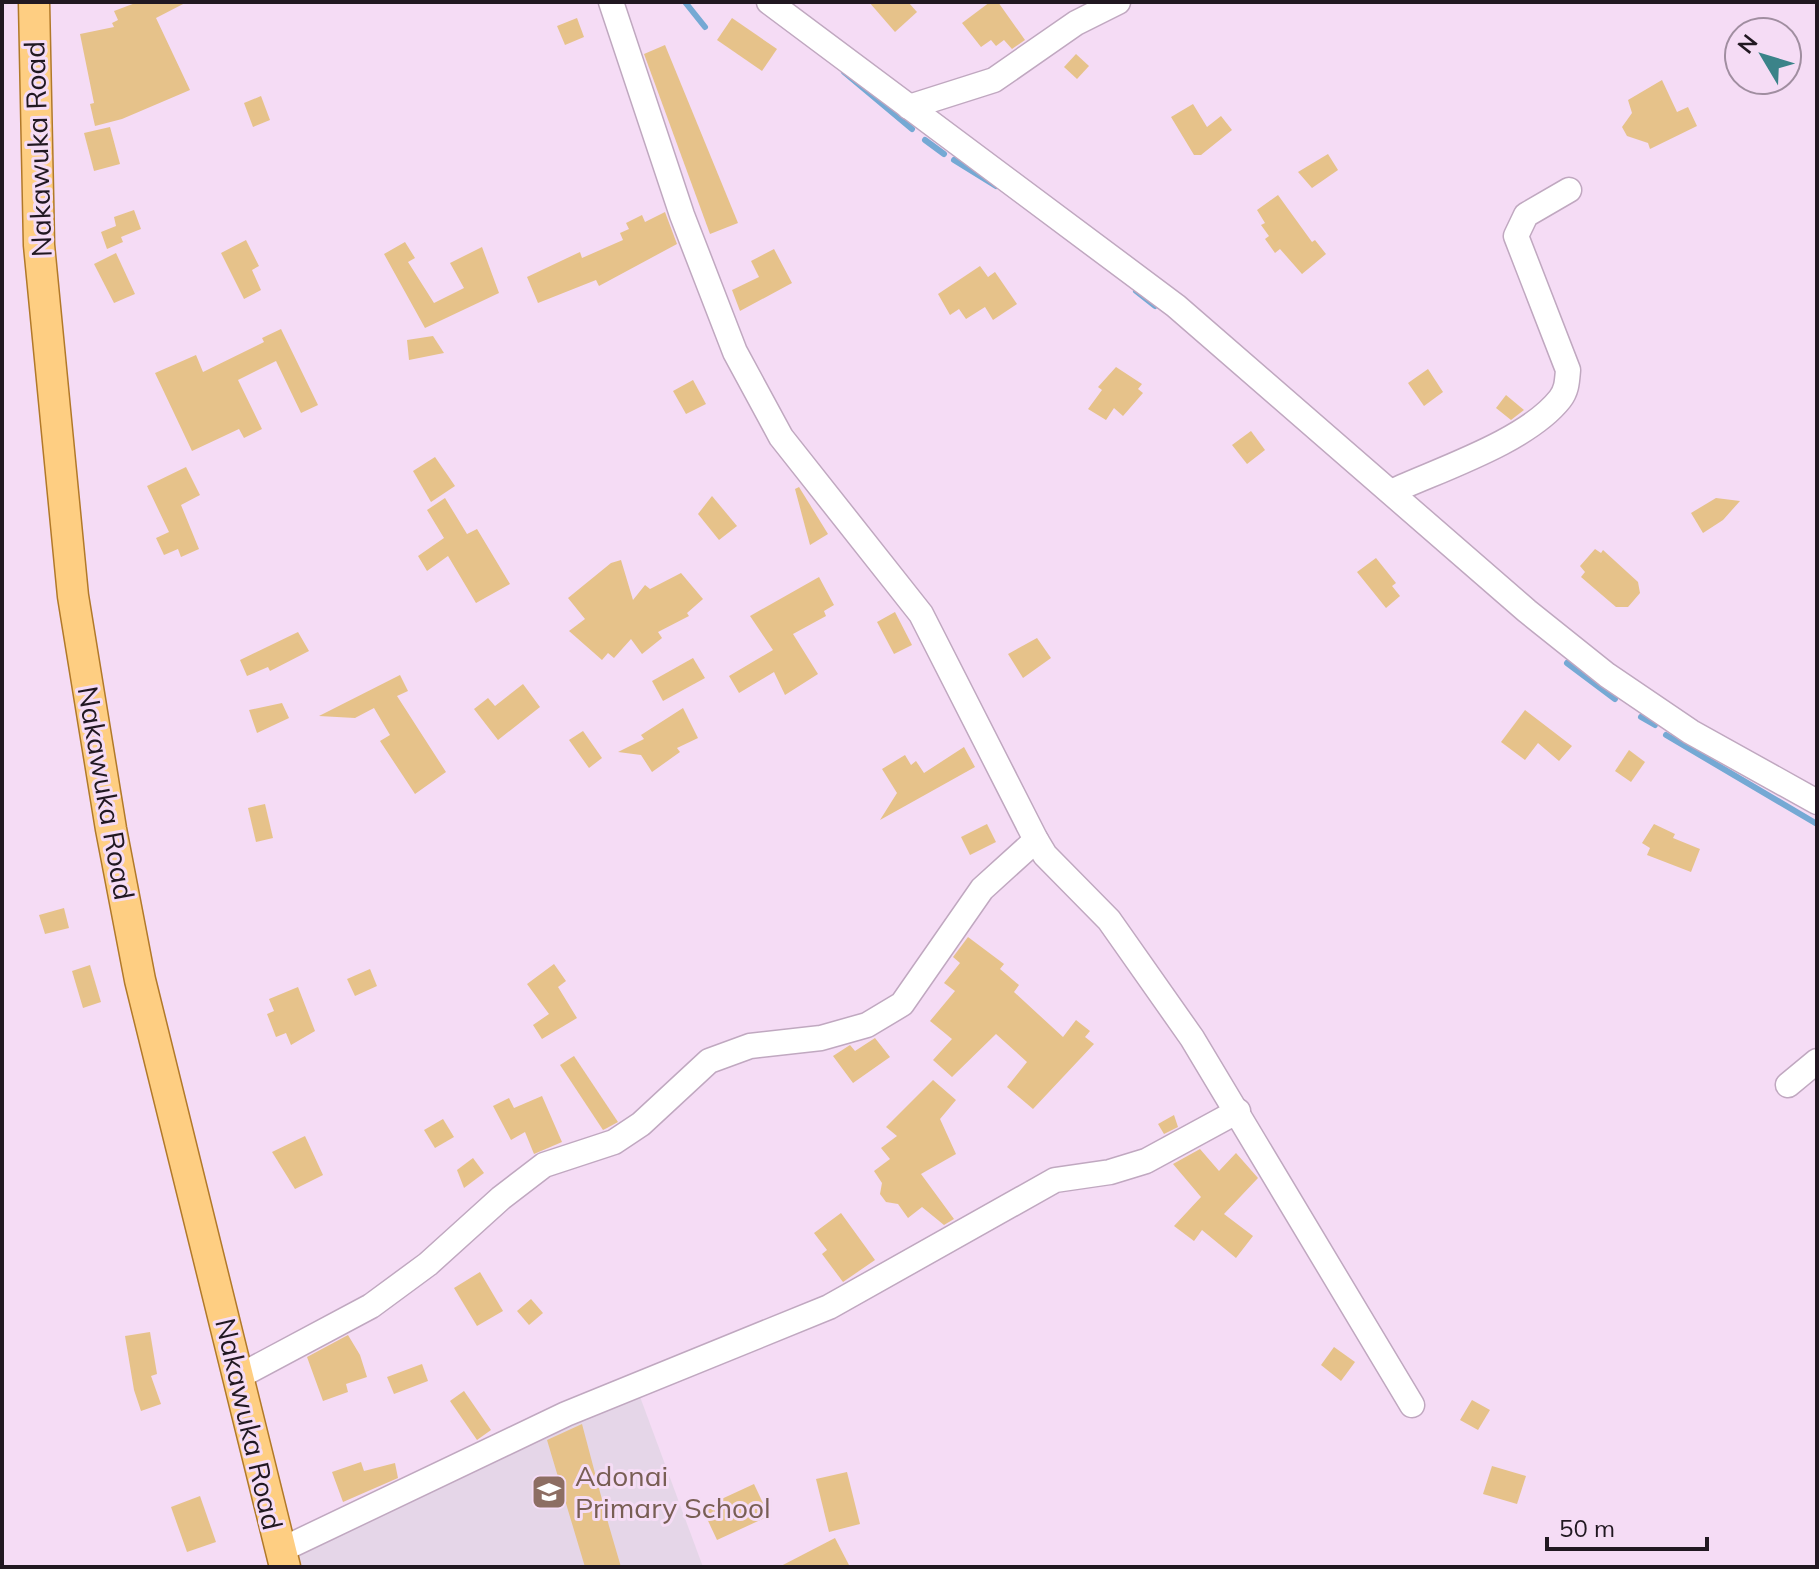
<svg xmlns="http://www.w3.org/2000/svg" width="1819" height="1569" font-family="Mulish,sans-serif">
	<rect width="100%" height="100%" fill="#f5dcf5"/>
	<path fill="#e5d6e8" d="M 639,1394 L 703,1567 L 299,1567 L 296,1555 L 551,1429 Z"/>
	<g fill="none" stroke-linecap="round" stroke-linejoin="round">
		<g stroke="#75a9d4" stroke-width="6">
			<path d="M 685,2 L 705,27"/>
			<path d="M 844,72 L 912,129"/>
			<path d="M 925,140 L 944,154"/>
			<path d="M 954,160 L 996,186"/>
			<path d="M 1136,291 L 1155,306"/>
			<path d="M 1567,663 L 1615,699"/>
			<path d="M 1641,717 L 1655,725"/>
			<path d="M 1666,735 L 1817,824"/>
		</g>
	</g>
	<g fill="#e6c28a">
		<path d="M 138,2 L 187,2 L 156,18 L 190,90 L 122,119 L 95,126 L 90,104 L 94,103 L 80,34 L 114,27 L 112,23 L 118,20 L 114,11 Z"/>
		<path d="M 869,2 L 908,2 L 917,12 L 895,32 Z"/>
		<path d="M 990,2 L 998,2 L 1025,40 L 1012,49 L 1004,40 L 996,46 L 991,40 L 981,47 L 962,23 Z"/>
		<path d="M 577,18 L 584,37 L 565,45 L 557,26 Z"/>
		<path d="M 732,18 L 777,49 L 762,71 L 717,40 Z"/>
		<path d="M 665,45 L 738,223 L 710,234 L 644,54 Z"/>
		<path d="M 1076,54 L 1089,66 L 1077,79 L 1064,67 Z"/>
		<path d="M 1662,80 L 1677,112 L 1688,107 L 1697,126 L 1650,149 L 1648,143 L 1627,136 L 1622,127 L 1632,113 L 1628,100 Z"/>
		<path d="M 261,96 L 270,120 L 253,127 L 244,103 Z"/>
		<path d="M 1193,104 L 1207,127 L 1221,116 L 1232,130 L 1201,155 L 1194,155 L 1171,117 Z"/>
		<path d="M 110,127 L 120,164 L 94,171 L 84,133 Z"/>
		<path d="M 1328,154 L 1338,170 L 1312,188 L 1298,172 Z"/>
		<path d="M 1278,195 L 1312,242 L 1315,240 L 1326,254 L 1302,274 L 1280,249 L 1275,253 L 1265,239 L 1269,236 L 1261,225 L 1265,223 L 1257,210 Z"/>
		<path d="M 134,210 L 141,229 L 121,237 L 123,242 L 107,249 L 101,232 L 116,226 L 114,217 Z"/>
		<path d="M 665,212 L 677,244 L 599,286 L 596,280 L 538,303 L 527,277 L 580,252 L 582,258 L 623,240 L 620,233 L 629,229 L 626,223 L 642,215 L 645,222 Z"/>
		<path d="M 246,240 L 259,266 L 252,270 L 261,290 L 244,299 L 221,253 Z"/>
		<path d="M 405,242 L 415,258 L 408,262 L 434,303 L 464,288 L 450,263 L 482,247 L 499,293 L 425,328 L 384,254 Z"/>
		<path d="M 774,249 L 792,283 L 740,311 L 732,290 L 759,277 L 751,261 Z"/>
		<path d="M 116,253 L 135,294 L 114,303 L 94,264 Z"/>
		<path d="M 980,266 L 988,277 L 995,272 L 1017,304 L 993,320 L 985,307 L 966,319 L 959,309 L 950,315 L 938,294 Z"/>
		<path d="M 281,329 L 318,405 L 301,413 L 276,361 L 238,380 L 262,429 L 244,438 L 239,429 L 192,451 L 155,373 L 196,355 L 203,372 L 264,342 L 262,338 Z"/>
		<path d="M 433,336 L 444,353 L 409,360 L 407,340 Z"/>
		<path d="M 1116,367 L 1142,384 L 1138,389 L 1143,393 L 1123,416 L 1114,408 L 1106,420 L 1088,409 L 1102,390 L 1098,387 Z"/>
		<path d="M 1428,369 L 1443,392 L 1424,406 L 1408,383 Z"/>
		<path d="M 693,380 L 706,404 L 686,414 L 673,391 Z"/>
		<path d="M 1506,395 L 1524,410 L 1511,420 L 1496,408 Z"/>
		<path d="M 1251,431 L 1265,450 L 1247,464 L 1232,445 Z"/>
		<path d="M 435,457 L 455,486 L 431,502 L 413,471 Z"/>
		<path d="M 186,467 L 200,495 L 181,505 L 199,549 L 181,557 L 178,549 L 164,555 L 156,538 L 169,532 L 147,486 Z"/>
		<path d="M 799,487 L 828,534 L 810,545 L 795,489 Z"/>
		<path d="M 712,496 L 737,526 L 719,540 L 698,514 Z"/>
		<path d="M 445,498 L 467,534 L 477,529 L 510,584 L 476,603 L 448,556 L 427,571 L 418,556 L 444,538 L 427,510 Z"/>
		<path d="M 1716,498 L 1740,501 L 1723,520 L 1703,533 L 1691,513 Z"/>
		<path d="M 1595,549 L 1601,553 L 1603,550 L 1638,582 L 1640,593 L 1628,607 L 1616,607 L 1581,577 L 1585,572 L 1580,566 Z"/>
		<path d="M 1376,558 L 1396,583 L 1392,586 L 1400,596 L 1386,608 L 1357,572 Z"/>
		<path d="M 621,560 L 633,600 L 645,585 L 650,589 L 681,573 L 703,599 L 687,613 L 689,616 L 658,632 L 662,638 L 642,654 L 631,639 L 614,658 L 608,653 L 602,660 L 569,631 L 585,619 L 568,598 L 611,563 Z"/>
		<path d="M 819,577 L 834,605 L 824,611 L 826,616 L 793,634 L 818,674 L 785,695 L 774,672 L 739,693 L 729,676 L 773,650 L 750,616 Z"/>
		<path d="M 895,612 L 912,645 L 894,654 L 877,622 Z"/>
		<path d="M 298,632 L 309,651 L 270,671 L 268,667 L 247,676 L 240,660 Z"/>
		<path d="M 1037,638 L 1051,658 L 1023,678 L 1008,654 Z"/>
		<path d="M 693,658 L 705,678 L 663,701 L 652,681 Z"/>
		<path d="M 400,675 L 408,691 L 397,696 L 446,772 L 415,794 L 380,741 L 390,735 L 374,708 L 355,718 L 319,716 Z"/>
		<path d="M 523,684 L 540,707 L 498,740 L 474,709 L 488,698 L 495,706 Z"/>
		<path d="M 282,703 L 289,718 L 257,733 L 249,710 Z"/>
		<path d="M 683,708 L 698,738 L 677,748 L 680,752 L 652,772 L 641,755 L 618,752 L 644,739 L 641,735 Z"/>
		<path d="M 1525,710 L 1572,746 L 1559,761 L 1538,743 L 1525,760 L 1501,742 Z"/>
		<path d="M 583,731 L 602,758 L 589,768 L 569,740 Z"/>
		<path d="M 964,747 L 975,767 L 880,820 L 897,793 L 882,769 L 905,755 L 911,765 L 916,761 L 924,773 Z"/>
		<path d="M 1629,750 L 1645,762 L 1631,782 L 1615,771 Z"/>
		<path d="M 265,804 L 273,838 L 256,842 L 248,808 Z"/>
		<path d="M 987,824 L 996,842 L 970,855 L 961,837 Z"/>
		<path d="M 1654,824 L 1675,834 L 1673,838 L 1700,849 L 1691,872 L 1647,855 L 1650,848 L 1642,843 Z"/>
		<path d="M 64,908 L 69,928 L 45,934 L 39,915 Z"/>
		<path d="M 968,937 L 1004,964 L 1000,969 L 1019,985 L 1014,992 L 1063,1037 L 1076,1020 L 1090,1031 L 1085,1037 L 1094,1044 L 1033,1109 L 1007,1087 L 1027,1062 L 996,1034 L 952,1077 L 933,1060 L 952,1039 L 930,1021 L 955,991 L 944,983 L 960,963 L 953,957 Z"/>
		<path d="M 554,964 L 566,981 L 558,987 L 577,1018 L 542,1039 L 533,1025 L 549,1014 L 527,984 Z"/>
		<path d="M 90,965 L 101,1002 L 83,1008 L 72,971 Z"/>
		<path d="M 370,969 L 377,986 L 355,996 L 347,979 Z"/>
		<path d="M 298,987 L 315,1031 L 291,1045 L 286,1033 L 276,1037 L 267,1014 L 274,1011 L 269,999 Z"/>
		<path d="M 875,1038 L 890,1057 L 853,1083 L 833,1056 L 850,1045 L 855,1051 Z"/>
		<path d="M 574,1056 L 618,1122 L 607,1128 L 603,1130 L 560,1065 Z"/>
		<path d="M 933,1080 L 956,1100 L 940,1119 L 956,1154 L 921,1174 L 954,1219 L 944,1225 L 922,1207 L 908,1218 L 898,1204 L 886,1202 L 880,1194 L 882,1183 L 874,1171 L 890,1159 L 881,1148 L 897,1136 L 886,1127 Z"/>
		<path d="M 542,1096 L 562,1142 L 534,1154 L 525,1132 L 511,1140 L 493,1106 L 509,1098 L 514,1108 Z"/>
		<path d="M 1174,1115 L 1178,1127 L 1164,1134 L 1158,1124 Z"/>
		<path d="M 443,1119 L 454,1137 L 435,1148 L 424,1130 Z"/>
		<path d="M 305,1136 L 323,1175 L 295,1189 L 272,1152 Z"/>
		<path d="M 1200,1149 L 1219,1171 L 1236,1153 L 1258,1178 L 1224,1214 L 1253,1236 L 1236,1258 L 1202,1230 L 1194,1241 L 1174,1226 L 1201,1197 L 1173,1164 Z"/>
		<path d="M 473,1158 L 484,1173 L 464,1188 L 457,1170 Z"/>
		<path d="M 841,1213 L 875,1260 L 843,1282 L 822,1254 L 827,1250 L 814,1233 Z"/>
		<path d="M 480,1272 L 503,1311 L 477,1326 L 454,1288 Z"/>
		<path d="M 531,1299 L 543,1313 L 529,1325 L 517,1311 Z"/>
		<path d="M 150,1332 L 157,1374 L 151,1376 L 161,1404 L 141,1411 L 134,1390 L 125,1336 Z"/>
		<path d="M 348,1335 L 360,1355 L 367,1377 L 346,1384 L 348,1392 L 323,1401 L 307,1357 Z"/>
		<path d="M 1334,1347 L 1355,1362 L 1341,1381 L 1321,1365 Z"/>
		<path d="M 422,1364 L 428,1381 L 394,1394 L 387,1377 Z"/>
		<path d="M 464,1391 L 491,1430 L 477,1440 L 450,1401 Z"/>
		<path d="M 1472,1400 L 1490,1410 L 1478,1430 L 1460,1420 Z"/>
		<path d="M 582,1424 L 609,1526 L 621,1567 L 585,1567 L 547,1440 Z"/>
		<path d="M 361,1462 L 364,1471 L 395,1463 L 398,1478 L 343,1502 L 332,1472 Z"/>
		<path d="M 1492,1466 L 1526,1476 L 1517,1504 L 1483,1494 Z"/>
		<path d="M 847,1472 L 860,1524 L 829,1532 L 816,1479 Z"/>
		<path d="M 754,1484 L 769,1516 L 717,1540 L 702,1508 Z"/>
		<path d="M 200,1496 L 216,1542 L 187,1552 L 171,1507 Z"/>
		<path d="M 835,1538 L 850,1567 L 779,1567 Z"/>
	</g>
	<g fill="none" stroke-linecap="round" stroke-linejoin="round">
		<defs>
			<g id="minor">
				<path d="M 611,2 L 682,215 L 735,352 L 781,437 L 921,614 L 1036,840 L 1045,855 L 1109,920 L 1192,1038 L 1412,1405"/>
				<path d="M 769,2 L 1176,306 L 1527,611 L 1607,675 L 1691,732 L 1817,802"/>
				<path d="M 909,107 L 994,80 L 1076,23 L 1118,2"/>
				<path d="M 1393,491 C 1441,469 1527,441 1560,399 C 1567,390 1567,381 1568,370 L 1516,236 L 1526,215 L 1569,190"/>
				<path d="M 1788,1085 L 1817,1061"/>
				<path d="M 238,1377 L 371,1306 L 428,1264 L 501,1198 L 544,1165 L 614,1142 L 641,1124 L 709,1061 L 750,1046 L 821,1038 L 867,1025 L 902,1004 L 982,889 L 1036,840"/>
				<path d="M 279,1551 L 566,1414 L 829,1307 L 1055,1180 L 1110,1172 L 1146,1161 L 1238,1111"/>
			</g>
			<path id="major" d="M 34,2 L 39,245 L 73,596 L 111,829 L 140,980 L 285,1567"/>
		</defs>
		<use href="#minor" stroke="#c0a8c0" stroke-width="27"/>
		<use href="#major" stroke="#b17929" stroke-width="33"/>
		<use href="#minor" stroke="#fff" stroke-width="24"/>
		<use href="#major" stroke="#fece82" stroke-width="30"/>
	</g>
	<defs>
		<symbol id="school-square" viewBox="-11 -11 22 22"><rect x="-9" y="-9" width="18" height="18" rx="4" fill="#8d6e63" stroke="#f5dcf5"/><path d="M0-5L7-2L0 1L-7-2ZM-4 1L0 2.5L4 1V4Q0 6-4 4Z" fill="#fff"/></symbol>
	</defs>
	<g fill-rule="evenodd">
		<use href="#school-square" x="529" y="1472" width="40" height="40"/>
	</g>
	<g text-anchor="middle" stroke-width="6" stroke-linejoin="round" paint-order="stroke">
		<g font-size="28" fill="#211821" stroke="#f5dcf5">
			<text transform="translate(38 149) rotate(-92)" y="10">Nakawuka Road</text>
			<text transform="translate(106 793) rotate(80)" y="10">Nakawuka Road</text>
			<text transform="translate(249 1424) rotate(77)" y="10">Nakawuka Road</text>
		</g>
		<g font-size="28" fill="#785e54" stroke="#f5dcf5" text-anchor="start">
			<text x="575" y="1486">Adonai<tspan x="575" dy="32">Primary School</tspan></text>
		</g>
	</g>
	<rect width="1819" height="1569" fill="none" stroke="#211821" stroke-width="8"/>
	<g transform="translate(1763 56) rotate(308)"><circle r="38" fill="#f5dcf5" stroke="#a08ea0" stroke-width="2"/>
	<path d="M0-6L14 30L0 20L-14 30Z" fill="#3b8389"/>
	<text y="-12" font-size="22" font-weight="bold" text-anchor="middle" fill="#211821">N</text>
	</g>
	<path d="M1547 1537v12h160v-12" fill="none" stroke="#211821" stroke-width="4"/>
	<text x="1559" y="1537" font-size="24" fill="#211821" stroke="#f5dcf5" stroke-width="6" paint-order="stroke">50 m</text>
</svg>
